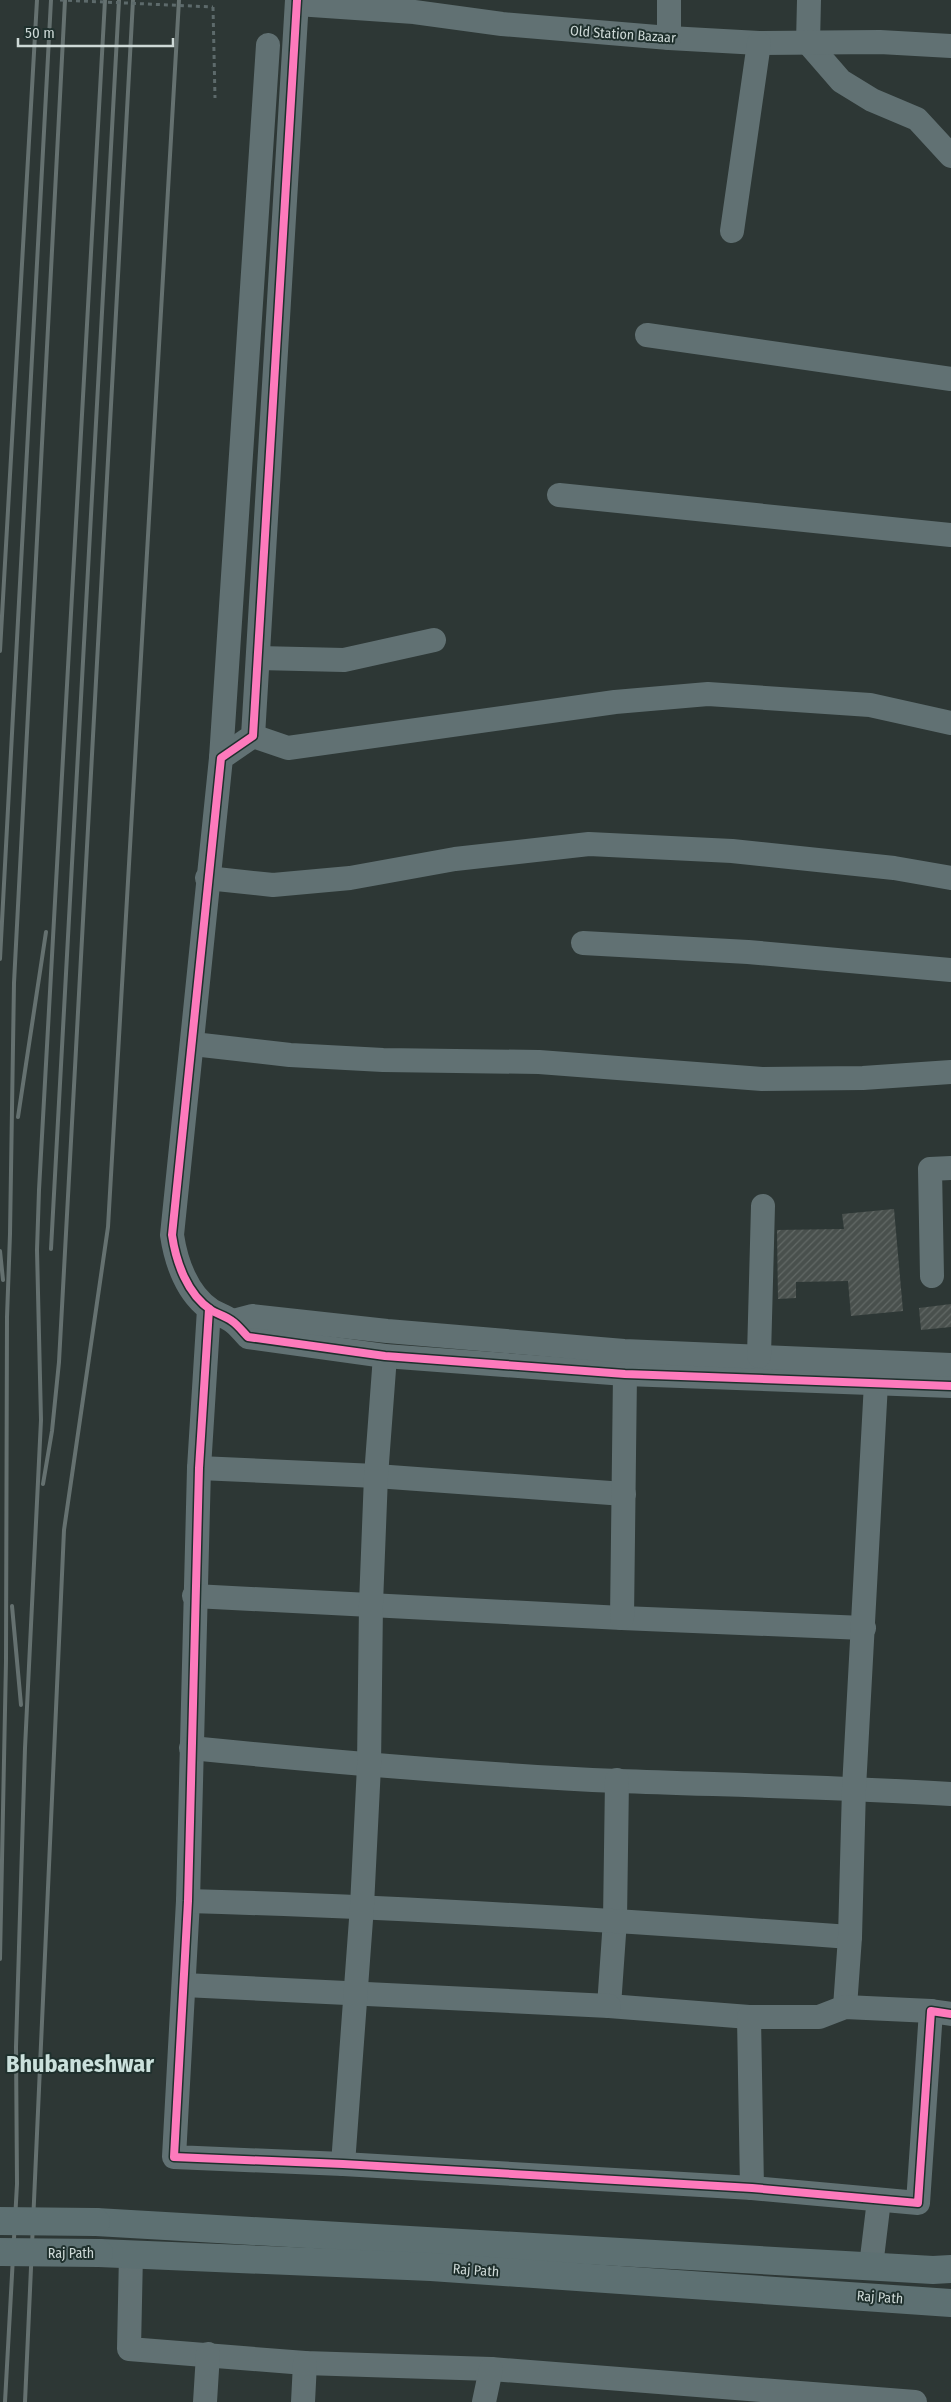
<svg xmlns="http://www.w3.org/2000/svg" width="951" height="2402" font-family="'Fira Sans Condensed',sans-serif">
	<defs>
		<pattern id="building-hatch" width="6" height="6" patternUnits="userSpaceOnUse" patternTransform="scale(1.25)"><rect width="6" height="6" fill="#49504d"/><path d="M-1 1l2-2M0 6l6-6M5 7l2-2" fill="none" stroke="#626966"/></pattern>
	</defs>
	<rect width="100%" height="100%" fill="#2d3735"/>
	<g fill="url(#building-hatch)">
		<path d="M 894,1209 L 903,1311 L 851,1316 L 848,1281 L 796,1282 L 796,1298 L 778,1299 L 777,1230 L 844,1229 L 842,1214 Z"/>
		<path d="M 951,1304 L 951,1327 L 921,1330 L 919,1308 Z"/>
	</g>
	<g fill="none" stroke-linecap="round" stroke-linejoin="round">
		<path stroke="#5d6a6b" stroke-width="3" stroke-dasharray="4 4" stroke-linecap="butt" d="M 213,7 L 215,98"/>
		<g stroke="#617173" stroke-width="24">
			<path d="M 297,0 L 253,736 L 221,758 L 172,1235 C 176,1262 187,1294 211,1310 C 217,1314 225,1316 232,1321 C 238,1325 243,1332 248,1337 L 385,1356 L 625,1374 L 951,1386"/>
			<path d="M 809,0 L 808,43 L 841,81 L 872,100 L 917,119 L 951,156"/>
			<path d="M 297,4 L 414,12 L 502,24 L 669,38 L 759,43 L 880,42 L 951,46"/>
			<path d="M 669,38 L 669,0"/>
			<path d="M 732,231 L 759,43"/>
			<path d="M 647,335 L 951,379"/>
			<path d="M 559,495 L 951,535"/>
			<path d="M 258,658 L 344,660 L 434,640"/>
			<path d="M 253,736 L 288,748 L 615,702 L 708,694 L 870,705 L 951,723"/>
			<path d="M 221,758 L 268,45"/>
			<path d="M 207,878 L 273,885 L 350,878 L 455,859 L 589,844 L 732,851 L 894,868 L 951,878"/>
			<path d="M 583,943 L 748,952 L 951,970"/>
			<path d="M 193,1044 L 290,1055 L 383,1060 L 539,1062 L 762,1079 L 863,1078 L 951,1072"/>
			<path d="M 932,1276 L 930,1169 L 951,1168"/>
			<path d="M 209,1309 L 199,1468 L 188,1901 L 174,2157 L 343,2164 L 752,2188 L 918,2203 L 931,2011 L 951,2014"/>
			<path d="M 233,1321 L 252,1316 L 387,1331 L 624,1351 L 951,1365"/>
			<path d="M 759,1356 L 763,1206"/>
			<path d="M 199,1468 L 376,1476 L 624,1494"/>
			<path d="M 194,1596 L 622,1618 L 864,1628"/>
			<path d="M 622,1618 L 625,1374"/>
			<path d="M 191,1748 C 333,1762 476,1775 618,1781 C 729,1785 840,1787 951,1794"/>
			<path d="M 617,1780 L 615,1920 L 609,2006 L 749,2017"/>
			<path d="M 188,1901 C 409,1907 629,1921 850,1937"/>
			<path d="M 184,1985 L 609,2006"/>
			<path d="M 845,2007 L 850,1937 L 854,1788 L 876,1383"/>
			<path d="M 343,2164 L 362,1906 L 369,1766 L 371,1604 L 376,1476 L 385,1356"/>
			<path d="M 752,2188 L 749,2017 L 819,2017 L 845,2007 L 931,2011"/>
			<path d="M 131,2254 L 129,2349 L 305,2363 L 491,2369 L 915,2402"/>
			<path d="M 871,2266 L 879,2200"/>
			<path d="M 205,2402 L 208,2354"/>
			<path d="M 303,2402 L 305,2363"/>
			<path d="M 484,2402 L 491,2369"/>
		</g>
		<g stroke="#5d7072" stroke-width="28">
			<path d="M 96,2222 L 933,2270 L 951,2269"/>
			<path d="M 99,2253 L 431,2267 L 951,2303"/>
		</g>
		<g stroke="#657170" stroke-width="4">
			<path d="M 0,651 L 37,0"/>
			<path d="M 0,959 L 51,0"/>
			<path d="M 18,1117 L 46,932"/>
			<path d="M 51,1249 L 119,0"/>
			<path d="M 0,1251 L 3,1280"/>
			<path d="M 43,1484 L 52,1431 L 59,1362 L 133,0"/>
			<path d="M 12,1606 L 21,1705"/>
			<path d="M 0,1959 L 6,1661 L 7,1317 L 10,1234 L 14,983 L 65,0"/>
			<path d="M 5,2402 L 17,2184 L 16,2047 L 25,1748 L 41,1420 L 37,1250 L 39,1190 L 105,0"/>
			<path d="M 25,2402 L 64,1530 L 108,1227 L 179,0"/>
		</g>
		<path stroke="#5d6a6b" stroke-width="3" stroke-dasharray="4 4" stroke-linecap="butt" d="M 60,0 L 213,7"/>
		<g stroke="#5d7072" stroke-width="28">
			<path d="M 0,2221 L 96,2222"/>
			<path d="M 0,2252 L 99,2253"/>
		</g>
		<defs>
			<g id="cycleway">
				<path d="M 297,0 L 253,736 L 221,758 L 172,1235 C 176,1262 187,1294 211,1310 C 217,1314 225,1316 232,1321 C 238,1325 243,1332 248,1337 L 385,1356 L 625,1374 L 951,1386"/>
				<path d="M 209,1309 L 199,1468 L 188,1901 L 174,2157 L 343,2164 L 752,2188 L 918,2203 L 931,2011 L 951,2014"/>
			</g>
		</defs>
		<use href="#cycleway" stroke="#1f302d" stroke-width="11"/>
		<use href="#cycleway" stroke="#fd7abc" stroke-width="8"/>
	</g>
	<g text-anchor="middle" stroke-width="4" stroke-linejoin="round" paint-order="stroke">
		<g font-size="14" fill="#ced9d7" stroke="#1f302d">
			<text transform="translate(623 34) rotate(4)" y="5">Old Station Bazaar</text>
			<text x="71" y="2258">Raj Path</text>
			<text transform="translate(476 2270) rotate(4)" y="5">Raj Path</text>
			<text transform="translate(880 2297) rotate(4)" y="5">Raj Path</text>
		</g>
		<g font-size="24" font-weight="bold" fill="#cbe0dc" stroke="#1f302d">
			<text x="80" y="2072">Bhubaneshwar</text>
		</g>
	</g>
	<path d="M18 38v8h155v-8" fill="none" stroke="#ced9d7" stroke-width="2.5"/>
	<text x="25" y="38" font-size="15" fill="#ced9d7" stroke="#1f302d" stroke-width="4" paint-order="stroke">50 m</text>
</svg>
